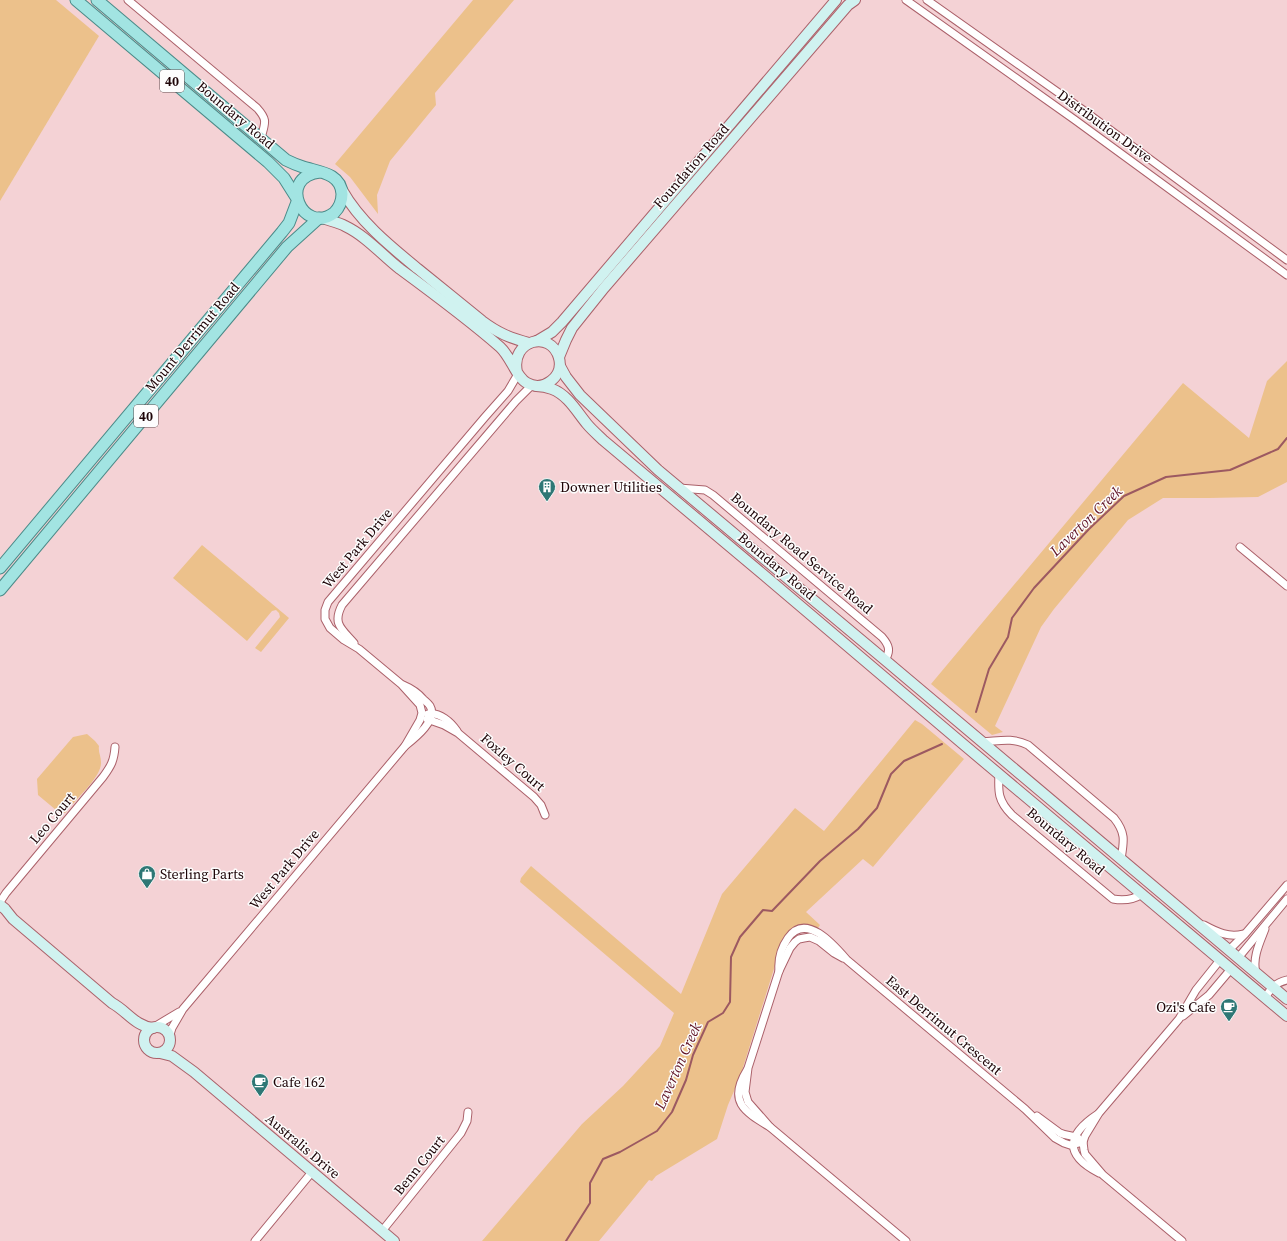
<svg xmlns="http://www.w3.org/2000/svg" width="1287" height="1241" font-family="'Source Serif 4',serif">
	<rect width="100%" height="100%" fill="#f4d2d5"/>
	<g fill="#ecc18b">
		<path d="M 0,0 L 56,0 L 99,36 L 0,201 Z"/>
		<path d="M 473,0 L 514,0 L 435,93 L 436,105 L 390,161 L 377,195 L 378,214 L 350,177 L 335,164 Z"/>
		<path d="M 1287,361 L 1287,482 L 1258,497 L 1209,498 L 1163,498 L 1128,520 L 1054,609 L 1041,627 L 995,726 L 1003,732 L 992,735 L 931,684 L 1183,383 L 1249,438 L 1267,381 Z"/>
		<path d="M 202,545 L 289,618 L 261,652 L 255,648 L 280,617 L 279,613 L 276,610 L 272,611 L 247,641 L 173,578 Z"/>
		<path d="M 915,720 L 922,724 L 964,759 L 873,867 L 863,859 L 806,912 L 820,925 L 818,928 C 804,923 790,927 783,940 L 740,1077 L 728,1105 L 717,1139 L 656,1176 L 652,1181 L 649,1180 L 599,1241 L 482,1241 L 582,1124 L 623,1086 L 660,1046 L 674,1013 L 520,882 L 521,878 L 531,866 L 681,994 L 722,894 L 795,808 L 824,831 Z"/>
		<path d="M 87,734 L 95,741 L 99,746 C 98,752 101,756 101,762 C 102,775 81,794 73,804 L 69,803 L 65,808 L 67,811 L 65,813 L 56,810 L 38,795 L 37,779 L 73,737 Z"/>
	</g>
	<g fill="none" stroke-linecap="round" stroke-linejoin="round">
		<g stroke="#9c5961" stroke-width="2">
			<path d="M 976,712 L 989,669 L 1008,637 L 1012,618 L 1034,588 L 1089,529 L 1124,496 L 1166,477 L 1230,470 L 1278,449 L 1287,438"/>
			<path d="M 566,1241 L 590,1203 L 590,1183 L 603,1159 L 620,1152 L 657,1131 L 672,1112 L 686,1080 L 693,1055 L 708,1022 L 723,1013 L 730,1002 L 731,957 L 740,937 L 763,910 L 772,911 L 820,861 L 858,829 L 877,808 L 891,774 L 904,761 L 942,744"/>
		</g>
		<defs>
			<g id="street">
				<path d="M 128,0 L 257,108 C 268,120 265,123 261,138"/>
				<path d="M 906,0 L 1075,120 L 1287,275"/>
				<path d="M 927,0 L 1083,110 L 1287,260"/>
				<path d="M 679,488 L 705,490 L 713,495 L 882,637 C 889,645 891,651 885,660"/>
				<path d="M 1240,547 L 1287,586"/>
				<path d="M 354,643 C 342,629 332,624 342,605 L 516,401 L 532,385"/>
				<path d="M 428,714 C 440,712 451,722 457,731"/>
				<path d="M 427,719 L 444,725 L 458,733 L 534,797 L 541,805 L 545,815"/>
				<path d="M 982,742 C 1000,741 1011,737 1028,745 L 1114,818 C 1126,833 1124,841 1121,859"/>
				<path d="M 405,746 L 420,720 L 422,713 L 420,705 L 401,684 L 359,649 L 344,640 L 330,628 L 325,619 L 325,610 L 328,602 L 485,417 L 508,391 L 518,374"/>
				<path d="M 999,774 C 998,792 998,801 1012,815 L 1113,899 C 1124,901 1133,900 1142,894"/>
				<path d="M 0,902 L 6,893 L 103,777 C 111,766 114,761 115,747"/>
				<path d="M 1204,925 C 1217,932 1229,938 1243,934"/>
				<path d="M 1229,950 L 1245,934 L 1287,885"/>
				<path d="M 1238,958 L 1287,899"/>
				<path d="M 779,971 C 778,960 781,948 788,938 C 806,912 834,945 847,960 L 1025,1109 L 1055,1138 L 1064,1143 L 1070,1145 L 1083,1142"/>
				<path d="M 1256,973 C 1252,958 1260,942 1265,929"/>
				<path d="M 1265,998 C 1271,988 1275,983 1287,980"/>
				<path d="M 1183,1016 L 1209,995 L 1231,969"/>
				<path d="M 154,1027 L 179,1012"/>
				<path d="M 169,1038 L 172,1028 L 183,1009 L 405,746 C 415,738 438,720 430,706 C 428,703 425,701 423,699 C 418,693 410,688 403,685"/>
				<path d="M 747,1070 C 728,1101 743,1111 770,1127 L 906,1241"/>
				<path d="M 1098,1114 C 1066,1135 1064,1155 1099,1173"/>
				<path d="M 1037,1116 L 1060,1133 C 1066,1136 1072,1135 1078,1138"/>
				<path d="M 770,1127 L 748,1102 L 745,1092 L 748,1068 L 779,971 L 790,948 L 795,942 L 799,939 L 804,938 L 810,937 L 819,941 L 834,953 L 843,958"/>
				<path d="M 382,1231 L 461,1133 L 467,1121 L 468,1112"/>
				<path d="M 255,1241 L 312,1172"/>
				<path d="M 1182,1241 L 1103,1175 L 1085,1154 L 1084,1150 L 1083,1142 L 1085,1136 L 1099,1113 L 1179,1019 L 1196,990 L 1220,960"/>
			</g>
			<g id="secondary">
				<path d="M 342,190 C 360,222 390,246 418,269 C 439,286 461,304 482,321 C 498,333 510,338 529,343"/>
				<path d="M 322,218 C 330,221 338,222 345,226 C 366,236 382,255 400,269 C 434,294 468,319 500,347 C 511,357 516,377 527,383 C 543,392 564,377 559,358 C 551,329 510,340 517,372"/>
				<path d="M 537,341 L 552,332 L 562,322 L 836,0"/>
				<path d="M 559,357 L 566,340 L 572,328 L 604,288 L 848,5 L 855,0"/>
				<path d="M 560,366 L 566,377 L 580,395 L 658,470 L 885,660 L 1287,999"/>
				<path d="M 536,386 C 541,386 547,387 552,389 C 568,395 577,412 587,424 C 592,430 598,435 603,440 L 765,576 L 963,744 L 1287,1016"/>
				<path d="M 0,905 L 5,909 L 13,919 L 112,1003 C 127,1011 135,1026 153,1028"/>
				<circle cx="157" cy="1040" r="13"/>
				<path d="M 160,1053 L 172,1056 L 194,1072 L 394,1241"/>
			</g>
			<g id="primary">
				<path d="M 76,0 L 268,162 L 284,178 L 296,197"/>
				<path d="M 97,0 L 286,160 C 292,163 297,165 303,167 C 319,172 341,173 342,194 C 342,201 339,208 334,213 C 303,236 276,177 320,172"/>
				<path d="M 0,568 L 282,232 L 289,223 L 297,202"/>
				<path d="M 0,590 L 287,247 L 319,218"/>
			</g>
		</defs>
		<use href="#street" stroke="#ab616a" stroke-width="9"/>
		<use href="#secondary" stroke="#ab616a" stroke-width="12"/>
		<use href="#primary" stroke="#4b8a88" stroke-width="13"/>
		<use href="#street" stroke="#fff" stroke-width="7"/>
		<use href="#secondary" stroke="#d0f2f0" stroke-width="10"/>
		<use href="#primary" stroke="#a2e4e2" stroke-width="11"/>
	</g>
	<defs>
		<symbol id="building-pin" viewBox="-11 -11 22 30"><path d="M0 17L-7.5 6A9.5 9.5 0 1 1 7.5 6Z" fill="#2e7775" stroke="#fdfdfd"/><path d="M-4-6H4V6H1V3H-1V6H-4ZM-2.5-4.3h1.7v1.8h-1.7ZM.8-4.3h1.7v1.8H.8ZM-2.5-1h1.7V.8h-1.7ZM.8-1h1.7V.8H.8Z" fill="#fff"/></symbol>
		<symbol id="shop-pin" viewBox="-11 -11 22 30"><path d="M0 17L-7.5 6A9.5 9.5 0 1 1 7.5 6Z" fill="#2e7775" stroke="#fdfdfd"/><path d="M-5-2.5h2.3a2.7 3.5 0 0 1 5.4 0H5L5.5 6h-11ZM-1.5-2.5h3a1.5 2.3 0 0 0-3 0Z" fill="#fff"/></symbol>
		<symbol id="cafe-pin" viewBox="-11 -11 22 30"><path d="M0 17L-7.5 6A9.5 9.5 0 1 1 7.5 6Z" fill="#2e7775" stroke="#fdfdfd"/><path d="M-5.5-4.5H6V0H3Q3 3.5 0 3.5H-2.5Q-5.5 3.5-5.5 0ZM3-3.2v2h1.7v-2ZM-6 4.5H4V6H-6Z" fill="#fff"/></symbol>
	</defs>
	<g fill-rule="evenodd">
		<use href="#building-pin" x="537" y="477" width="20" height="27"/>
		<use href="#shop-pin" x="137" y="864" width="20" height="27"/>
		<use href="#cafe-pin" x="1219" y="997" width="20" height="27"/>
		<use href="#cafe-pin" x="250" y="1072" width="20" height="27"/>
	</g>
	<g text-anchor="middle" stroke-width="3" stroke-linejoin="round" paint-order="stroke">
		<g fill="#fdfdfd" stroke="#604f51" stroke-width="1">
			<rect x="160" y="70" width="24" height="22" rx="3"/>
			<rect x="134" y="405" width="24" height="22" rx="3"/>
		</g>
		<g font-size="13" font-weight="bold" fill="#1d0407">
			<text x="172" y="86">40</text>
			<text x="146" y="421">40</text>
		</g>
		<g font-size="14" fill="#1d0407" stroke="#fdfdfd">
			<text transform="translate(236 115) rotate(40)" y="5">Boundary Road</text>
			<text transform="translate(1105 126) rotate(36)" y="5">Distribution Drive</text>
			<text transform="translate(691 166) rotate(-49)" y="5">Foundation Road</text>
			<text transform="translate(192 337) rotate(-50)" y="5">Mount Derrimut Road</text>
			<text transform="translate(357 548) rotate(-50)" y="5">West Park Drive</text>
			<text transform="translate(802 553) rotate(40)" y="5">Boundary Road Service Road</text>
			<text transform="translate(777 566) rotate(40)" y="5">Boundary Road</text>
			<text transform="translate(513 762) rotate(41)" y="5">Foxley Court</text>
			<text transform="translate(52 818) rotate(-50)" y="5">Leo Court</text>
			<text transform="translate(1066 841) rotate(40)" y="5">Boundary Road</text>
			<text transform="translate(284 869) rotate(-50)" y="5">West Park Drive</text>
			<text transform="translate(944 1025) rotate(40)" y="5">East Derrimut Crescent</text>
			<text transform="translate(303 1146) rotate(40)" y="5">Australis Drive</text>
			<text transform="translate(419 1165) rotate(-51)" y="5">Benn Court</text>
		</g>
		<g font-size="14" fill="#1d0407" stroke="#fdfdfd" text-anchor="start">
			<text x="560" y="492">Downer Utilities</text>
			<text x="160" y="879">Sterling Parts</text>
			<text x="1216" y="1012" text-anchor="end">Ozi's Cafe</text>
			<text x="273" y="1087">Cafe 162</text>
		</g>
		<g font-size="15" font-style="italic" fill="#5f1224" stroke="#fdfdfd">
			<text transform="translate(1086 521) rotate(-44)" y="5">Laverton Creek</text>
			<text transform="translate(678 1066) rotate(-66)" y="5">Laverton Creek</text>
		</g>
	</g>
</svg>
